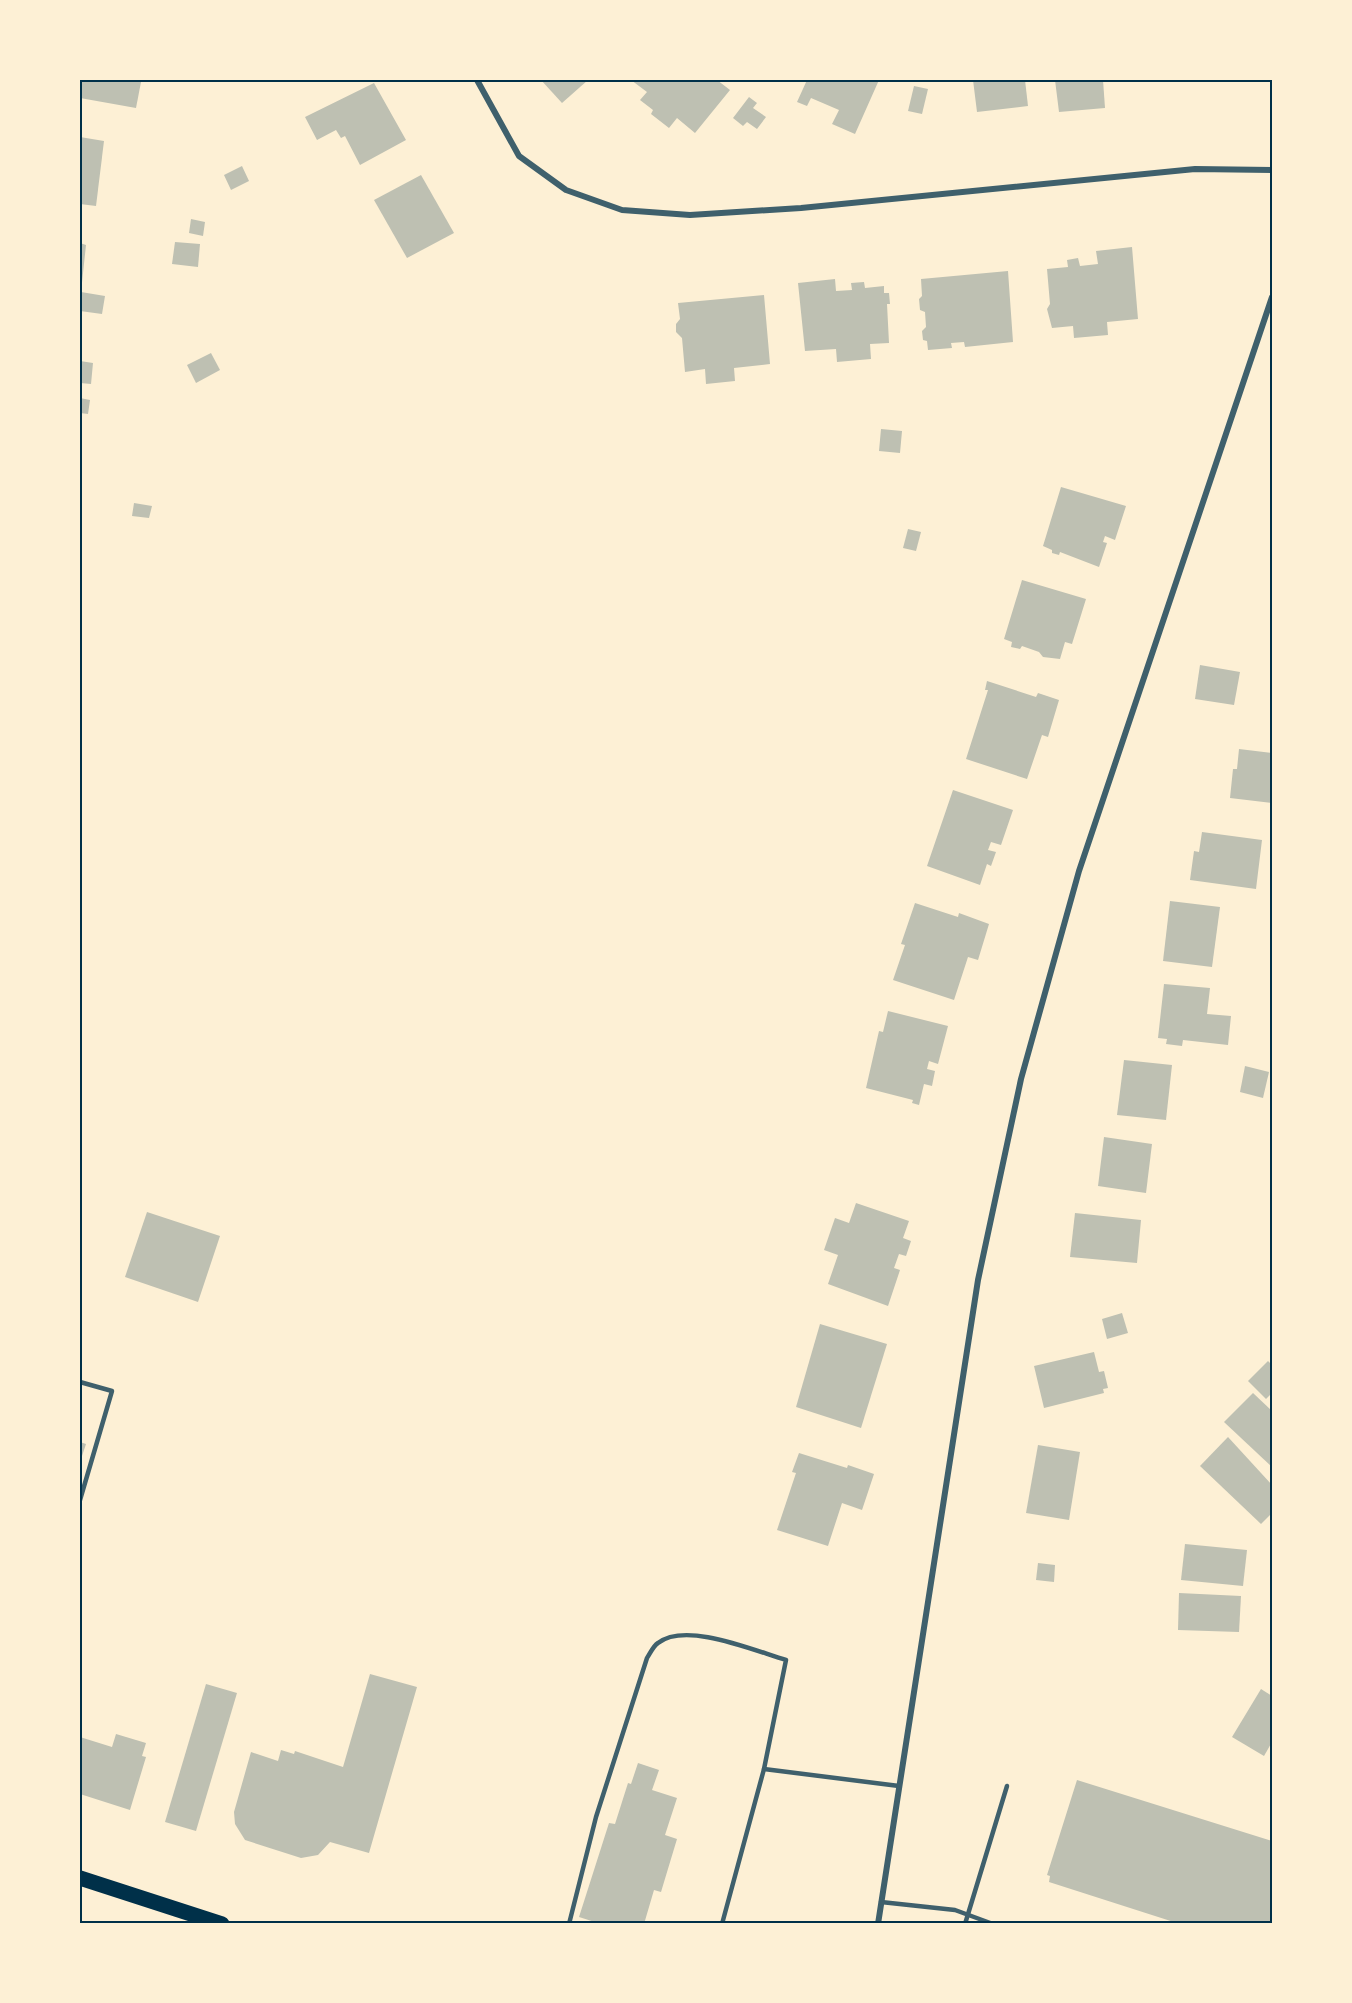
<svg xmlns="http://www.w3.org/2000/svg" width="1352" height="2003" font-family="Raleway,sans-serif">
	<rect width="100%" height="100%" fill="#fdf0d5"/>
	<g fill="#bec0b2">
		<path d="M 80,80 L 141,82 L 136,108 L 80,98 Z"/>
		<path d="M 541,80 L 588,80 L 562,103 Z"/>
		<path d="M 631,80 L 717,80 L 730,90 L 695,133 L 677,118 L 669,128 L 651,114 L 653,110 L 640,100 L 647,92 Z"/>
		<path d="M 807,80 L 879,80 L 855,134 L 832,124 L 839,110 L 811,98 L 807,106 L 797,102 Z"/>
		<path d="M 973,80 L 1025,80 L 1028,106 L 977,112 Z"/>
		<path d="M 1055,80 L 1103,80 L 1105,108 L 1059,112 Z"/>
		<path d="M 374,83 L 406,140 L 360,165 L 345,136 L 341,138 L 336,130 L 317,140 L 305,117 Z"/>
		<path d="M 914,86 L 928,89 L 922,114 L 908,111 Z"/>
		<path d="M 749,97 L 757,103 L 753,108 L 766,117 L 757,129 L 747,122 L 743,126 L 733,118 Z"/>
		<path d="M 80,137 L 104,141 L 96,206 L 80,204 Z"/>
		<path d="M 242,166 L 249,181 L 231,190 L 224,175 Z"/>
		<path d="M 421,175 L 454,233 L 407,258 L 374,200 Z"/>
		<path d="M 191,219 L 205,222 L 203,236 L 189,233 Z"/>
		<path d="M 175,242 L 200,244 L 198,267 L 172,264 Z"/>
		<path d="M 80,243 L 86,245 L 81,292 L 105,296 L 102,314 L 80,311 Z"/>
		<path d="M 1132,247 L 1138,319 L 1107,322 L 1108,335 L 1074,338 L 1073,326 L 1052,328 L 1047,309 L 1050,304 L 1047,269 L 1068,267 L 1067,260 L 1078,258 L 1080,266 L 1098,264 L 1096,251 Z"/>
		<path d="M 1008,271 L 1013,342 L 965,347 L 964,342 L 951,343 L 952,348 L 928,350 L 927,341 L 923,340 L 922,331 L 926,327 L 925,312 L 920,310 L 919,299 L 922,296 L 921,279 Z"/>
		<path d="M 835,279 L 836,291 L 852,290 L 851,283 L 864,282 L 865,288 L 884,286 L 884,293 L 889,293 L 890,304 L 887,304 L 889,343 L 870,344 L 871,359 L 837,362 L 836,349 L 805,351 L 798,283 Z"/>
		<path d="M 764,295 L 770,364 L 734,368 L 735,381 L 706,384 L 705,369 L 685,372 L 682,338 L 676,332 L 676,324 L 680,319 L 678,303 Z"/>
		<path d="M 211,353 L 220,370 L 196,383 L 187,365 Z"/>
		<path d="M 80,361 L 93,363 L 91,384 L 80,383 Z"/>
		<path d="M 80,398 L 90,400 L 88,414 L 80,413 Z"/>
		<path d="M 881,429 L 902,431 L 900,453 L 879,451 Z"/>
		<path d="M 1061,487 L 1126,506 L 1115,540 L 1105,536 L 1103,542 L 1107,543 L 1099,567 L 1060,552 L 1059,555 L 1052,553 L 1052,550 L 1043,546 Z"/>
		<path d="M 134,503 L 152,506 L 149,518 L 132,516 Z"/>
		<path d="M 908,529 L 921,532 L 916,551 L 903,548 Z"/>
		<path d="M 1022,580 L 1086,599 L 1072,644 L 1065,642 L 1060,659 L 1043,657 L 1039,652 L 1022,646 L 1020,649 L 1011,647 L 1012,642 L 1004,639 Z"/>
		<path d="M 1200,665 L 1240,672 L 1234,705 L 1195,699 Z"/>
		<path d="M 987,681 L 1036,697 L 1038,693 L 1059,700 L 1048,737 L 1042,735 L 1027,779 L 966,759 L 988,690 L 985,690 Z"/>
		<path d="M 1239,749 L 1272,753 L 1272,803 L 1230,798 L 1233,769 L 1237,769 Z"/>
		<path d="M 953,790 L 1013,810 L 1001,845 L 991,842 L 988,850 L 996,852 L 991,866 L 987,864 L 980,885 L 927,866 Z"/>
		<path d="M 1202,832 L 1262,840 L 1256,889 L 1190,880 L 1194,851 L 1199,852 Z"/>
		<path d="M 1170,901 L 1220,907 L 1212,967 L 1163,961 Z"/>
		<path d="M 915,903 L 958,917 L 959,913 L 989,924 L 978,960 L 968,957 L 954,1000 L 893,980 L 905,945 L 901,944 Z"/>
		<path d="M 1164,984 L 1210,988 L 1207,1014 L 1231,1016 L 1228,1045 L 1183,1040 L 1182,1046 L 1166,1044 L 1167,1039 L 1158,1038 Z"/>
		<path d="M 888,1011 L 948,1026 L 938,1064 L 929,1061 L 927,1069 L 935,1071 L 932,1086 L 924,1084 L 919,1105 L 912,1103 L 913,1100 L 866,1088 L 879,1031 L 883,1032 Z"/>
		<path d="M 1124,1060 L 1172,1065 L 1166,1120 L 1117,1115 Z"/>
		<path d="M 1245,1066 L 1269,1072 L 1263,1098 L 1240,1092 Z"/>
		<path d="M 1104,1137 L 1152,1144 L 1146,1193 L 1098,1186 Z"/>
		<path d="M 856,1203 L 909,1221 L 903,1238 L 911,1241 L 906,1256 L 899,1254 L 894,1268 L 900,1270 L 888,1306 L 828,1284 L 838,1255 L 824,1250 L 835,1218 L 849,1223 Z"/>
		<path d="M 147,1212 L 220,1236 L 198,1302 L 125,1277 Z"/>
		<path d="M 1075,1213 L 1141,1220 L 1137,1263 L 1070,1257 Z"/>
		<path d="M 1122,1313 L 1128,1333 L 1107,1339 L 1102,1319 Z"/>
		<path d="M 820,1324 L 887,1344 L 861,1428 L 796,1407 Z"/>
		<path d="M 1094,1352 L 1099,1372 L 1104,1371 L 1108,1388 L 1103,1389 L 1104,1393 L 1044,1408 L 1034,1366 Z"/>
		<path d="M 1268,1361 L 1272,1365 L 1272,1393 L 1266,1399 L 1248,1381 Z"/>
		<path d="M 1253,1393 L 1272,1411 L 1272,1467 L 1224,1422 Z"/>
		<path d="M 1228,1437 L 1272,1485 L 1272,1513 L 1261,1524 L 1200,1466 Z"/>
		<path d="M 80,1442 L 86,1444 L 80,1462 Z"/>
		<path d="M 1038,1445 L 1080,1452 L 1069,1520 L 1026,1513 Z"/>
		<path d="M 799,1453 L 847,1468 L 848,1465 L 874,1474 L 862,1510 L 842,1503 L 828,1546 L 777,1530 L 796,1473 L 792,1472 Z"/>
		<path d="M 1185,1544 L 1247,1550 L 1243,1586 L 1181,1580 Z"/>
		<path d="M 1038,1563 L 1055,1565 L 1054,1582 L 1036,1580 Z"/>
		<path d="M 1179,1593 L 1241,1596 L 1239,1632 L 1178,1630 Z"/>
		<path d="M 370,1674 L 417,1687 L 369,1853 L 330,1842 L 318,1855 L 301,1858 L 245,1840 L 235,1824 L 234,1812 L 251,1752 L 278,1761 L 281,1750 L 294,1754 L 295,1751 L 343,1767 Z"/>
		<path d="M 206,1684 L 237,1693 L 196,1831 L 165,1822 Z"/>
		<path d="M 1261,1689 L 1272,1696 L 1272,1742 L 1264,1756 L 1232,1737 Z"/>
		<path d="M 116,1734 L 146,1743 L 142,1756 L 146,1757 L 130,1810 L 80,1794 L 80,1737 L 112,1747 Z"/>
		<path d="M 638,1763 L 659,1770 L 652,1790 L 677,1798 L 665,1835 L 677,1839 L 661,1892 L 654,1890 L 644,1924 L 601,1924 L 579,1917 L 609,1823 L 615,1824 L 628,1783 L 631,1784 Z"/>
		<path d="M 1077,1780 L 1272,1841 L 1272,1924 L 1180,1924 L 1049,1882 L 1050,1876 L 1047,1875 Z"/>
	</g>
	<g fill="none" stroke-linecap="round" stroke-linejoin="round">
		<g stroke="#3f606c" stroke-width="4.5">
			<path d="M 80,1382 L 112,1391 L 80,1500"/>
			<path d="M 881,1902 L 955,1910 L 993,1924"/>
			<path d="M 569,1924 L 596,1817 L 647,1658 C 650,1654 653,1646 658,1643 C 686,1621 755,1651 786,1660 L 764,1769"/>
			<path d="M 722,1924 L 764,1769 L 899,1786"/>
			<path d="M 965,1924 L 1007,1786"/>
		</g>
		<g stroke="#3f606c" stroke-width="6">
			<path d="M 477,80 L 519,156 L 566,190 L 622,210 L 690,215 L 801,208 L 1195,169 L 1272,170"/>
			<path d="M 878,1924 L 978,1280 L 1021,1079 L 1079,871 L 1272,297"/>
		</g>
		<path stroke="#003049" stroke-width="15" d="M 80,1878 L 222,1924"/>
	</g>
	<rect width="1352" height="2003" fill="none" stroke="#fdf0d5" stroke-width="162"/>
	<rect x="81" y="81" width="1190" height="1841" fill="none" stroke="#003049" stroke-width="2"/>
</svg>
